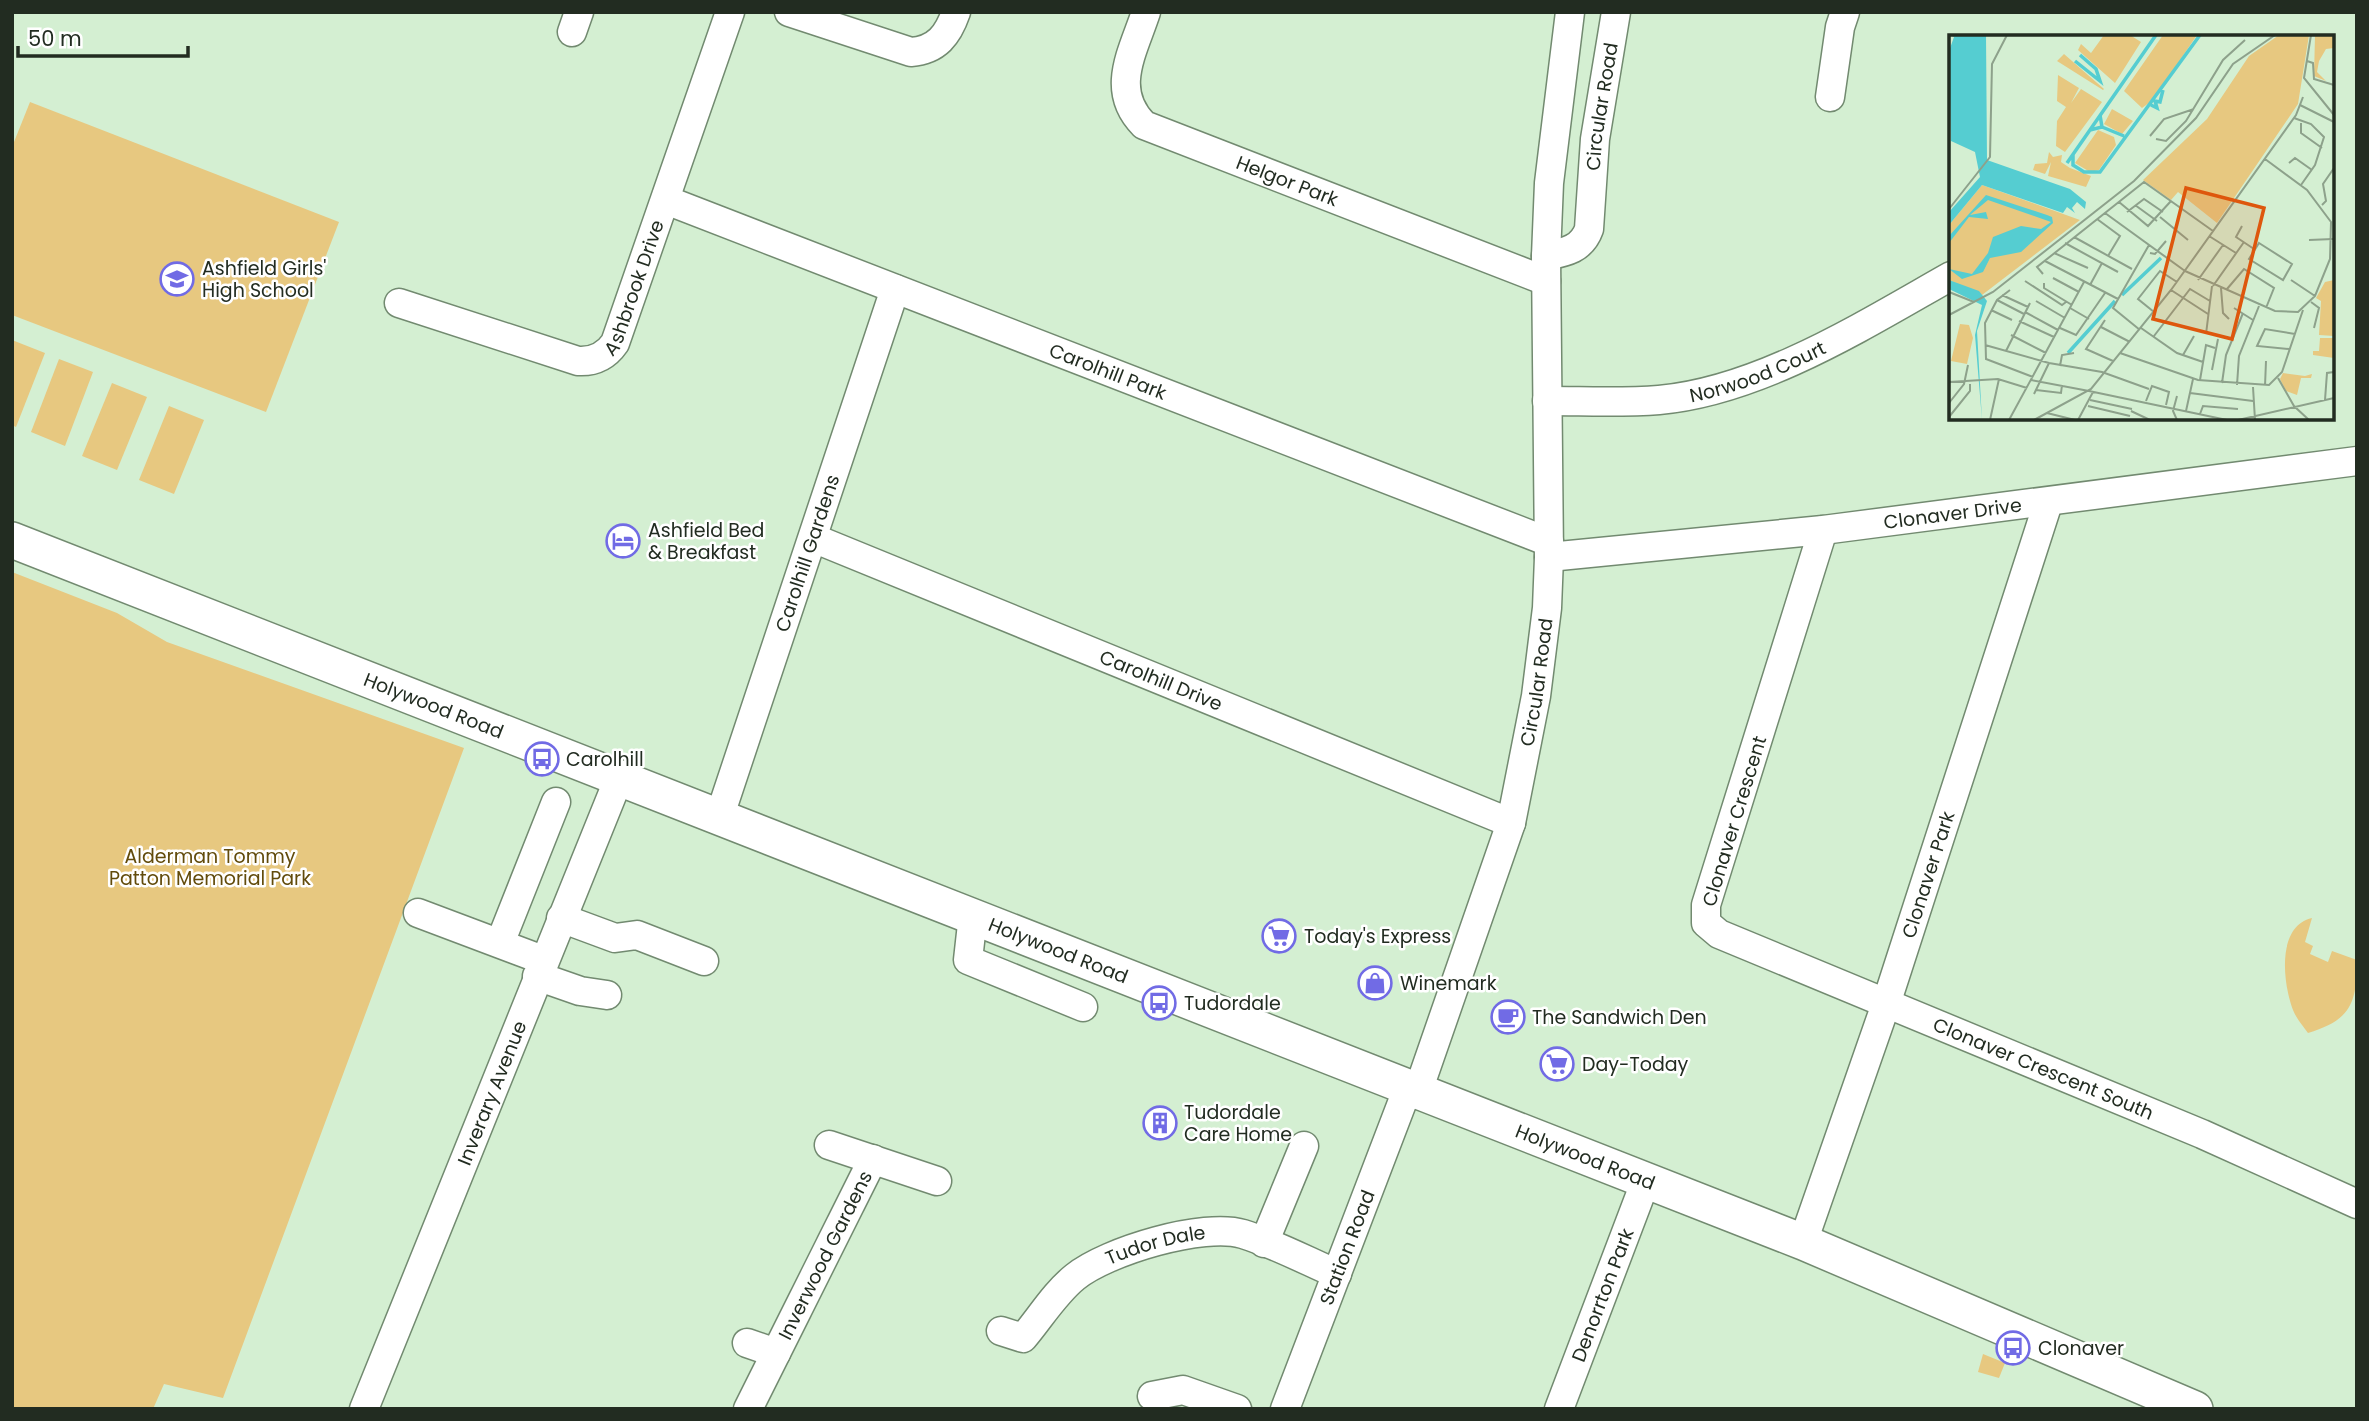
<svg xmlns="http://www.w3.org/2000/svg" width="2369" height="1421" font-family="Poppins,sans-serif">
	<rect width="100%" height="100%" fill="#d4efd2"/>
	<g fill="#e7c880">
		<path d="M 30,102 L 339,222 L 266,412 L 12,315 L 12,147 Z"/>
		<path d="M 12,340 L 45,353 L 16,427 L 12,425 Z"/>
		<path d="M 59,359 L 93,372 L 65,446 L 31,432 Z"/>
		<path d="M 112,383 L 147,397 L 117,470 L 82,456 Z"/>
		<path d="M 169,406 L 204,420 L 174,494 L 139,480 Z"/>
		<path d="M 12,572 L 117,613 L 167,642 L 464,748 L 223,1398 L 164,1384 L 153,1409 L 12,1409 Z"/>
		<path d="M 2312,918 L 2305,942 L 2313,946 L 2310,954 L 2328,962 L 2332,951 L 2357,960 C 2357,1003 2351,1020 2308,1033 C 2303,1026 2296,1018 2293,1010 C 2283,984 2276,926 2312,918 Z"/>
		<path d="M 1983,1354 L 2005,1363 L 1999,1378 L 1978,1372 Z"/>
	</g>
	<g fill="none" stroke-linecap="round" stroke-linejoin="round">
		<defs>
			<g id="minor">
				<path d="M 789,12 L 911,52 C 937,50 948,35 956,12"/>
				<path id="s1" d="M 1146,12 C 1133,52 1109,90 1144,125 L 1546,281"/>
				<path d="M 572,32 L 579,12"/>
				<path d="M 1830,97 L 1840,27 L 1845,12"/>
				<path id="s2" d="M 666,200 L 1549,542"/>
				<path id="s3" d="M 1546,256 C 1566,252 1582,249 1589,229 L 1595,139 L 1616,12"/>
				<path id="s4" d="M 399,303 L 578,361 C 594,362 606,356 615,343 L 730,12"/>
				<path id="s5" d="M 1547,401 C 1584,401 1622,403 1659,400 C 1760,391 1864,325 1951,276"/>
				<path id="s6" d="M 1823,530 L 1706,905 L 1706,923 L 1719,934 L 2202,1134 L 2357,1204"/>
				<path id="s7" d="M 813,538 L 1511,823"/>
				<path id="s8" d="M 1549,557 L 1823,530 L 2357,461"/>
				<path id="s9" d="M 720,815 L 895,289"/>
				<path d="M 418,913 L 543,960"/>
				<path d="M 973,915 L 968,960 L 1083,1007"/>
				<path d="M 561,918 L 615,938 L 637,935 L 704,961"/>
				<path d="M 500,943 L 556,802"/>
				<path d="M 537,976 L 580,991 L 607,995"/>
				<path id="s10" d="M 1418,1091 L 1511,823 L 1536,696 L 1547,608 L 1549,557 L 1546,256 L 1549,183 L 1570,12"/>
				<path d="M 829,1145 L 937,1181"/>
				<path id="s11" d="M 1803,1242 L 1887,1001 L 2048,503"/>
				<path d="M 1264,1243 L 1304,1146"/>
				<path id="s12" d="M 1001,1331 L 1023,1338 C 1040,1318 1055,1293 1075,1277 C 1107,1251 1204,1222 1243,1234 C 1275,1244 1307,1261 1337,1274"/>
				<path d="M 747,1343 L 776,1353"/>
				<path d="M 1152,1396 L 1183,1390 L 1237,1409"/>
				<path id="s13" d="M 364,1409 L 619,778"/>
				<path id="s14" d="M 748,1409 L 873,1159"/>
				<path id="s15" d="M 1285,1409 L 1402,1103 L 1411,1088"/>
				<path id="s16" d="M 1559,1409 L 1646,1180"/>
			</g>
			<g id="major">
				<path id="s17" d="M 12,540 L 1803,1242 L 2195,1409"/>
			</g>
		</defs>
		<use href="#minor" stroke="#728a70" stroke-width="31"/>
		<use href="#major" stroke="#728a70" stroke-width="38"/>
		<use href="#minor" stroke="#fff" stroke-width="28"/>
		<use href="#major" stroke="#fff" stroke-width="35"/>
	</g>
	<defs>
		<symbol id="school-ring" viewBox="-11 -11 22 22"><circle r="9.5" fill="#fff" stroke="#716be5" stroke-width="1.5"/><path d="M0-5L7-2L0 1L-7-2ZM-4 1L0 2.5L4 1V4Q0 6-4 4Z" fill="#716be5"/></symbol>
		<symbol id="hotel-ring" viewBox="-11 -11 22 22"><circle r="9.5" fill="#fff" stroke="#716be5" stroke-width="1.5"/><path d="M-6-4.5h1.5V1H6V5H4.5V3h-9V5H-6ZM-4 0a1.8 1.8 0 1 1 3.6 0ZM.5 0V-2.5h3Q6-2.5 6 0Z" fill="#716be5"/></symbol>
		<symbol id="bus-ring" viewBox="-11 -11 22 22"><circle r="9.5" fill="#fff" stroke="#716be5" stroke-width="1.5"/><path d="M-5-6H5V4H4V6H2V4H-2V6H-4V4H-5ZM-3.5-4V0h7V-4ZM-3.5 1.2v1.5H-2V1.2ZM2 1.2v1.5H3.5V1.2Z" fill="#716be5"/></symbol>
		<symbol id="supermarket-ring" viewBox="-11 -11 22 22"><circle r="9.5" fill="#fff" stroke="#716be5" stroke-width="1.5"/><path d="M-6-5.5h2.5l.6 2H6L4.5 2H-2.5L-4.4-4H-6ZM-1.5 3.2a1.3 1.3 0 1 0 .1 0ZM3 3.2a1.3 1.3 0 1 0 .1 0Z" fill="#716be5"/></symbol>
		<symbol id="shop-ring" viewBox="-11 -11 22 22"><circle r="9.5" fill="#fff" stroke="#716be5" stroke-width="1.5"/><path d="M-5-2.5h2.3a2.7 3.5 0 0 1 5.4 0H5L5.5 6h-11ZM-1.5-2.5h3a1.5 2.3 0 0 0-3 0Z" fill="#716be5"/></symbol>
		<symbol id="cafe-ring" viewBox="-11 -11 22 22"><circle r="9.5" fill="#fff" stroke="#716be5" stroke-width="1.5"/><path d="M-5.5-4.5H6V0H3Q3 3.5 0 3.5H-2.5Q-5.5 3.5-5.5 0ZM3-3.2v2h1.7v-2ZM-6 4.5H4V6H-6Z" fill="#716be5"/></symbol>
		<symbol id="building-ring" viewBox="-11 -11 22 22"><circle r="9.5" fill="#fff" stroke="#716be5" stroke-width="1.5"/><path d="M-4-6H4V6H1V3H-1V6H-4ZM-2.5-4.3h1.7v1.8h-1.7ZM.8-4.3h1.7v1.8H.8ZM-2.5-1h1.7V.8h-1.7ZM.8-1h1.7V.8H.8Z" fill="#716be5"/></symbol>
	</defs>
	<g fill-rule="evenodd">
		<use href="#school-ring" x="158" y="260" width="38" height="38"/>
		<use href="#hotel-ring" x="604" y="522" width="38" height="38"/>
		<use href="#bus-ring" x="523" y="740" width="38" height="38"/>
		<use href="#supermarket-ring" x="1260" y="917" width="38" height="38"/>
		<use href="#shop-ring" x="1356" y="964" width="38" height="38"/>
		<use href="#bus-ring" x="1140" y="984" width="38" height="38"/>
		<use href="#cafe-ring" x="1489" y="998" width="38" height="38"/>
		<use href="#supermarket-ring" x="1538" y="1045" width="38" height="38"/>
		<use href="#building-ring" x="1141" y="1104" width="38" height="38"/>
		<use href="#bus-ring" x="1994" y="1329" width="38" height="38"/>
	</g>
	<g text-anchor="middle" stroke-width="5" stroke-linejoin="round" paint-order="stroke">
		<g font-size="19" fill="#222c21" stroke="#fff">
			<text dy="7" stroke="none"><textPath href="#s3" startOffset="177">Circular Road</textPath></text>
			<text dy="7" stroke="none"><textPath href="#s1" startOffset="275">Helgor Park</textPath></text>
			<text dy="7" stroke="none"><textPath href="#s4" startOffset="290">Ashbrook Drive</textPath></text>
			<text dy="7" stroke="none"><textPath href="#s5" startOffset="215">Norwood Court</textPath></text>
			<text dy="7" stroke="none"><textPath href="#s2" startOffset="474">Carolhill Park</textPath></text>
			<text dy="7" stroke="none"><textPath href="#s8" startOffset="406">Clonaver Drive</textPath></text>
			<text dy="7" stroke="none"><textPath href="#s9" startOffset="276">Carolhill Gardens</textPath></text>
			<text dy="7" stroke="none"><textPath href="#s7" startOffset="376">Carolhill Drive</textPath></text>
			<text dy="7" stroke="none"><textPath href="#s10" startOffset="427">Circular Road</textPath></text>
			<text dy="7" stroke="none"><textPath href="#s17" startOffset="453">Holywood Road</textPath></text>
			<text transform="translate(1734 821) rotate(-73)" y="7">Clonaver Crescent</text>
			<text dy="7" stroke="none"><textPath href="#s11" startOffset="388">Clonaver Park</textPath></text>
			<text dy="7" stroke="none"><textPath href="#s17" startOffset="1124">Holywood Road</textPath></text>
			<text dy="7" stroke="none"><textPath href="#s6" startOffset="779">Clonaver Crescent South</textPath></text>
			<text dy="7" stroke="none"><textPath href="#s13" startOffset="341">Inverary Avenue</textPath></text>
			<text dy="7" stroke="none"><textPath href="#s17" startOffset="1690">Holywood Road</textPath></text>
			<text dy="7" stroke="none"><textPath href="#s12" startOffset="191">Tudor Dale</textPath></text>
			<text dy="7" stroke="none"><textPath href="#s15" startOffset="173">Station Road</textPath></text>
			<text dy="7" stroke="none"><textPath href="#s14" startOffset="172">Inverwood Gardens</textPath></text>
			<text dy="7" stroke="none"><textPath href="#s16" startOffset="122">Denorrton Park</textPath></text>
		</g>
		<g font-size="19" fill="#222c21" stroke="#fff" text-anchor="start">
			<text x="202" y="275">Ashfield Girls'<tspan x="202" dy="22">High School</tspan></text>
			<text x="648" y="537">Ashfield Bed<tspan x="648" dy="22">&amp; Breakfast</tspan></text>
			<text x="566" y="766">Carolhill</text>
			<text x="1304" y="943">Today's Express</text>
			<text x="1400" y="990">Winemark</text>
			<text x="1184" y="1010">Tudordale</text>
			<text x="1532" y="1024">The Sandwich Den</text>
			<text x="1582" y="1071">Day-Today</text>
			<text x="1184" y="1119">Tudordale<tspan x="1184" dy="22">Care Home</tspan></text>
			<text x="2038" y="1355">Clonaver</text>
		</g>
		<g font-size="19" fill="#624b0b" stroke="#fff">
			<text x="210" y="863">Alderman Tommy<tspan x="210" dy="22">Patton Memorial Park</tspan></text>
		</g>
	</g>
	<g transform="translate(1949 35)">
		<rect width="385" height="385" fill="#d4efd2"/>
		<path d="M 155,0 L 181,0 L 192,7 L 166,48 L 129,15 L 132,9 L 142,18 ZM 214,0 L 248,0 L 204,65 L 193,73 L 175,56 ZM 330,0 L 360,0 L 349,69 L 268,188 L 229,157 L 222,165 L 194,145 L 258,84 L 300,21 ZM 366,0 L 385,0 L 385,13 L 377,14 L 370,26 L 368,37 L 377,46 L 365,41 ZM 115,19 L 155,54 L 154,55 L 108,26 ZM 109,40 L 130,53 L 122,68 L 132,54 L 153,67 L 116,117 L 107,111 L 108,86 L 117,72 L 108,66 ZM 163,74 L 184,86 L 173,99 L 155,89 ZM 149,95 L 165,102 L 167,110 L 150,135 L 141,137 L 126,128 ZM 100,117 L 104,122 L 113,120 L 112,127 L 121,133 L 142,141 L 137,152 L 99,141 L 102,127 L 96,139 L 84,135 L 86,129 L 98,128 ZM 33,150 L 131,185 L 33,260 L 0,245 L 0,190 ZM 385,245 L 385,301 L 370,300 L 372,266 L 367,263 L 376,247 ZM 11,289 L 20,290 L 24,303 L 18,329 L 2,326 ZM 371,303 L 385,303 L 385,323 L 364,320 L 364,316 L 370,316 ZM 334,338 L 356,341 L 363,339 L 362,343 L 352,343 L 348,360 L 337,356 L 331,344 Z" fill="#e7c880"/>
		<path d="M 1,0 L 37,0 L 38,125 L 121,154 L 137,167 L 136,174 L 128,167 L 123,173 L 126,178 L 118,172 L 114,178 L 33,150 L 0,190 L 0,177 L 31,142 L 26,117 L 2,106 L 0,16 L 5,2 ZM 37,160 L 98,180 L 103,182 L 104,188 L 72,217 L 41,223 L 34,237 L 13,244 L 0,234 L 23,239 L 39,218 L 44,202 L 72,191 L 92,194 L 102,187 L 39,165 L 21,180 L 37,177 L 39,184 L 20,182 L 0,208 L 0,201 ZM 0,245 L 30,256 L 38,266 L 28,296 L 33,385 L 26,300 L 33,270 L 0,254 Z" fill="#55cdd1"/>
		<path fill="none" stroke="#55cdd1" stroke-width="3.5" d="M 126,26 L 151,46 L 147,34 L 131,20M 202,70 L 208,73 L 206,66 L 211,67 L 214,55M 153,92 L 175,101M 141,95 L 153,92 L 151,80M 124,120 L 124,130 L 135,137 L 151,137 L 251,0M 118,128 L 207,0M 173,260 L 212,223M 119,318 L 166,266"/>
		<path fill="none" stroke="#8da18b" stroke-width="2" d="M 362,0 L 355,43 L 385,80M 358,26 L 364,28 L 365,44 L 385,50M 351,70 L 385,87M 345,83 L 362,89 L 375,102 L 366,130 L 352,150M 352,88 L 352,98 L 373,113M 201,101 L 215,84 L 245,74M 207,104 L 217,106 L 237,86 L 274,25 L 296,5M 340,128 L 346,123 L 363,135M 170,167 L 199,191 L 222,166M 186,170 L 208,186M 373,170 L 377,166 L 374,149 L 385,133M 0,174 L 41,122 L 43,29 L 58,0M 178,177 L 195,164 L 214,177M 156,178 L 236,236M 211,182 L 239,205M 148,184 L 171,201 L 159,221M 293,191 L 287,202 L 305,214M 260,201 L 287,218M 125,202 L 183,234M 360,205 L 384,204M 116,208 L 169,237M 310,208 L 343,229 L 334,245 L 300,224 ZM 105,218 L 139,233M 201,218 L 206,219 L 217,206M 96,226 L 169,264M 236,236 L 326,276 L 349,277 L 366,261 L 381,224 L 382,187 L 358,155 L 316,124M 94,239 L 88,232 L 195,147 L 264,196M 104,243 L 130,257M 249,245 L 274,210M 342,245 L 366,261M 76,246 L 113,270 L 117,267M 95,248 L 95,253 L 123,270M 141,250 L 153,228M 264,251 L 295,207M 272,253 L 274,278 L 280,284M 278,254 L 295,234 L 325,253 L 317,273M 61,255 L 48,265 L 36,288 L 37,324 L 84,342M 222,255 L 259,279M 0,257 L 25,267M 53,260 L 79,272M 48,265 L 75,279M 87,266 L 116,283M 362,267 L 370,273 L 365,293M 121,273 L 140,284M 285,273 L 304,285M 42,275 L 63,285M 76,277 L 109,295M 205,277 L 189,264 L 211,236 L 228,247M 0,280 L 44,257 L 185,146 L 247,83 L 284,29 L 326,0M 156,285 L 137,314 L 164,326M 70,286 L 105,302M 152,292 L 181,307M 111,293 L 127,300 L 156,258M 192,293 L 228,318 L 254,327M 191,295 L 164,273 L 200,210M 257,299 L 263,251M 62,300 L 97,318M 205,301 L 241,254 L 261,266M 36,310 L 100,328 L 153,337 L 200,354M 340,314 L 308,311 L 316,294 L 346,299M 57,316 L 81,268M 171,318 L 249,345 L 320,350 L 333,337 L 354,275M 234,320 L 245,301M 111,331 L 113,320 L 125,318M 263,335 L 269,304M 329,343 L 345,371 L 360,385M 82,345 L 140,356M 251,345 L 257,310 L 266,313M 0,347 L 49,344 L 78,353M 273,348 L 277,320 L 294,278M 288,350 L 290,321 L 310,271M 316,351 L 317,326M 304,352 L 306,385M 87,355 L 112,358 L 113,350M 140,356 L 278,385M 241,358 L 304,366M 85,359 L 100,328M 141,365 L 183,374M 376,365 L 378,338 L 385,337M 197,366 L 203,351 L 220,357 L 217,370M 0,368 L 15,349 L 19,330M 139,371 L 181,381M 182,376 L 201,385M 237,376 L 244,344M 98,378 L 126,385M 251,379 L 254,371 L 289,374M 0,382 L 21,356 L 21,349M 41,385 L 50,344M 60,385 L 135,247M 85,385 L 142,354 L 222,255 L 347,80 L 354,62M 129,385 L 144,357M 228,385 L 224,376 L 228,361M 289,385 L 385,363"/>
		<path fill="#de570d" fill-opacity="0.15" stroke="#de570d" stroke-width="3.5" d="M 237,153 L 315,173 L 283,304 L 204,284 Z"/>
		<rect width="385" height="385" fill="none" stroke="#222c21" stroke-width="3.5"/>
	</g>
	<rect width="2369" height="1421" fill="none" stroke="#222c21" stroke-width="28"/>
	<path d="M18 46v10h170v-10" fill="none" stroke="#222c21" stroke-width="3.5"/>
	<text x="28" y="46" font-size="21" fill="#222c21" stroke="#ffffff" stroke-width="5" paint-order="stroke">50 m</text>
</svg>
